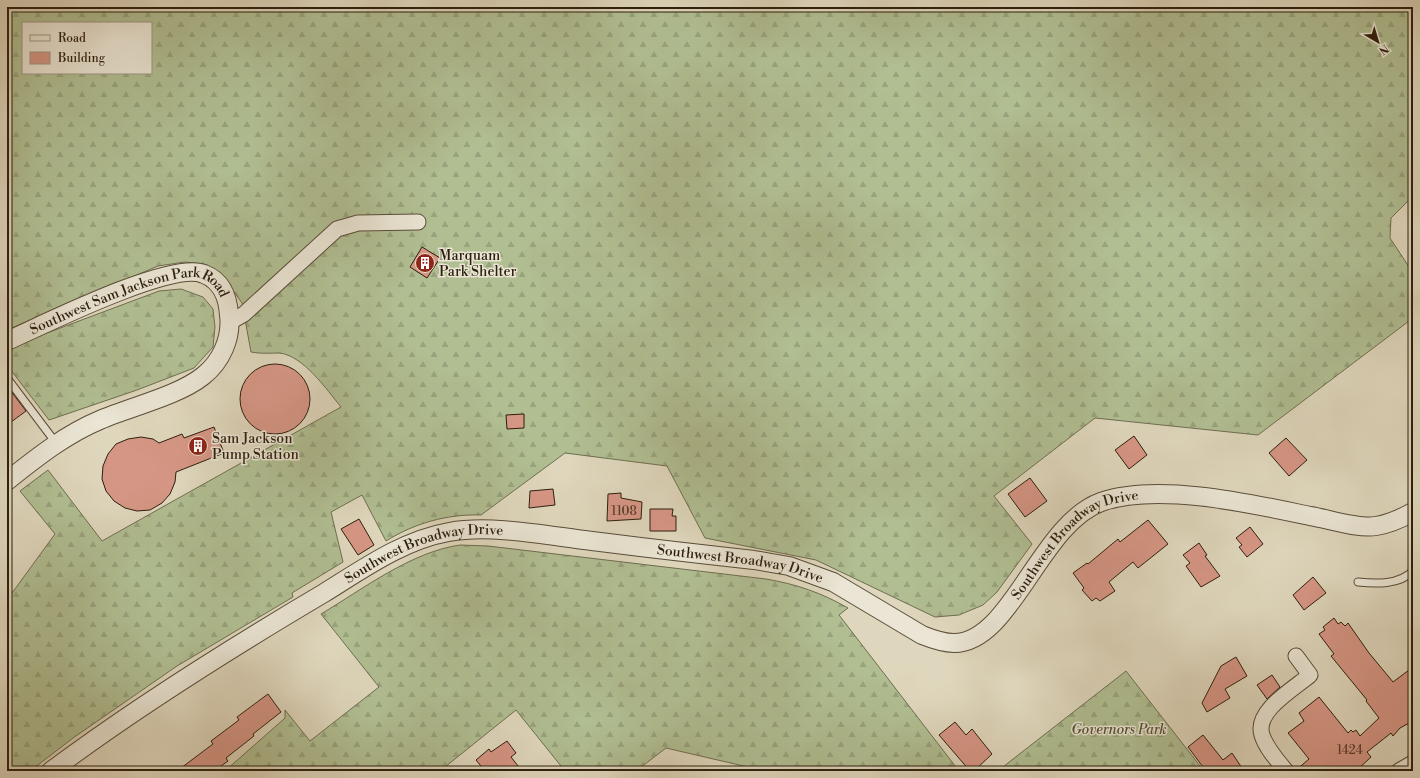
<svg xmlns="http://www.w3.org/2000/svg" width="1420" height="778" font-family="'Libre Bodoni',serif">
	<defs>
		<pattern id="forest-firs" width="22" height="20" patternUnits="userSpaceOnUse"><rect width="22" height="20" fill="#b0be92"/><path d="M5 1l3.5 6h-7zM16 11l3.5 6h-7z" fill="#98a37d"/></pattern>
	</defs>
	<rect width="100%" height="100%" fill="#dfd7bd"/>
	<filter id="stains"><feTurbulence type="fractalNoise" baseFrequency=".005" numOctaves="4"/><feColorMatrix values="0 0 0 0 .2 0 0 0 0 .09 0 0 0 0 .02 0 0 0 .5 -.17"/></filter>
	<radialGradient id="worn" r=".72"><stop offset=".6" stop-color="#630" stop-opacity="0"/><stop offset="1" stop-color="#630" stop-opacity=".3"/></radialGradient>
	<g fill="url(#forest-firs)" stroke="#6e6e50" fill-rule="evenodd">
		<path d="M 7,7 L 1413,7 L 1413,196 L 1391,218 L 1390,238 L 1413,273 L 1413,318 L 1258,435 L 1095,418 L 994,496 L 1032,544 L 997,592 L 983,605 L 959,615 L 935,617 L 816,560 L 705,538 L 667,466 L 565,453 L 481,515 C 447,514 415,523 386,541 L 362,495 L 331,512 L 343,562 L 292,593 L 293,597 L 177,666 L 73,738 L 30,771 L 7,771 L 7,600 L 55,534 L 20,491 L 48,470 L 102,541 L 341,407 C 327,390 303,355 279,353 C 270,353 261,354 251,352 L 242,303 L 225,279 L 203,264 L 185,262 L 158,266 L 7,330 ZM 23,23 L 151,23 L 151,73 L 23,73 Z"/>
		<path d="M 181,289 L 203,297 L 213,309 L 215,327 L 213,347 L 194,368 L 137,390 L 49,420 L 7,365 L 7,348 L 159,291 Z"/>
		<path d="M 460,545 L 488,546 L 766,579 C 796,584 822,593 848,608 L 839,615 L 959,771 L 765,771 L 666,748 L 636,771 L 565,771 L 516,710 L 440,771 L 225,771 L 285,718 L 285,710 L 310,741 L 379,687 L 321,614 C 363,589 411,552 460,545 Z"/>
		<path d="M 1126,671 L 1204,771 L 998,771 L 1008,763 Z"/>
	</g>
	<g fill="#d69685" stroke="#2d1f0d">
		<path d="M 422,247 L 440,258 L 427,278 L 410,267 Z"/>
		<circle cx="275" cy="399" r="35"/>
		<path d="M 7,386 L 26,411 L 7,425 Z"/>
		<path d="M 524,414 L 524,428 L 507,429 L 506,415 Z"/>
		<path d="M 214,427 L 224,453 L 176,472 L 175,482 L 170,494 L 162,503 L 150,510 L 137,511 L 125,508 L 114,501 L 106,491 L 102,479 L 103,466 L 108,454 L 116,444 L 128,439 L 141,437 L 153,439 L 159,443 L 182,434 L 184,438 Z"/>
		<path d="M 1134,436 L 1147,455 L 1129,469 L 1115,450 Z"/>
		<path d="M 1286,438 L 1307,460 L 1289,476 L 1269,453 Z"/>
		<path d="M 1030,478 L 1047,501 L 1025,517 L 1008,494 Z"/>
		<path d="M 553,489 L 555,505 L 529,508 L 530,491 Z"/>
		<path d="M 621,493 L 621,498 L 642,502 L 641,519 L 607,521 L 608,494 Z"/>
		<path d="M 650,509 L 673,509 L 672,516 L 676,516 L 676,531 L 650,531 Z"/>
		<path d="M 359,519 L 374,545 L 358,555 L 341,529 Z"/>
		<path d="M 1148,520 L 1168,544 L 1138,568 L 1133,562 L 1109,582 L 1115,591 L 1100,601 L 1096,598 L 1092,601 L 1082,590 L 1084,588 L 1073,573 L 1087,563 L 1088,564 L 1118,539 L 1120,542 Z"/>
		<path d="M 1250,527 L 1263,544 L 1247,557 L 1239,547 L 1242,545 L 1236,538 Z"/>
		<path d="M 1199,543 L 1207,555 L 1205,556 L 1220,576 L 1201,587 L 1186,566 L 1190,563 L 1183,555 Z"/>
		<path d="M 1313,577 L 1326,593 L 1304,610 L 1293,595 Z"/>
		<path d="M 1334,618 L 1338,624 L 1341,622 L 1345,626 L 1348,623 L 1369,653 L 1393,682 L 1413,667 L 1413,721 L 1400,728 L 1393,736 L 1391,733 L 1367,752 L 1371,757 L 1356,771 L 1295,771 L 1309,759 L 1288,733 L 1304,721 L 1299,713 L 1319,697 L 1348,733 L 1351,730 L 1353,732 L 1356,730 L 1360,736 L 1379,718 L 1366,701 L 1367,700 L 1331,656 L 1334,654 L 1319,634 L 1325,630 L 1323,627 Z"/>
		<path d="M 1236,657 L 1247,676 L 1225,689 L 1230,698 L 1207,712 L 1202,703 L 1221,666 Z"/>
		<path d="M 1272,675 L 1280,687 L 1267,699 L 1257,685 Z"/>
		<path d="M 268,694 L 281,712 L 253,734 L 254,736 L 226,758 L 228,761 L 214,771 L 177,771 L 213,744 L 211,741 L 239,720 L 237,717 Z"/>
		<path d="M 955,722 L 966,735 L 972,729 L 992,754 L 974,771 L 970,771 L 939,735 Z"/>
		<path d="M 1203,735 L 1223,760 L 1232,753 L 1244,771 L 1206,771 L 1188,747 Z"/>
		<path d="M 507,741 L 516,753 L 511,757 L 522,771 L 485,771 L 476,760 L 489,749 L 491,752 Z"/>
	</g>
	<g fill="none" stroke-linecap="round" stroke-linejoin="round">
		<defs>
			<g id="service">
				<path d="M 7,378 L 56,443"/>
				<path d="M 1358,582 C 1376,584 1399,585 1413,571"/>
			</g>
			<g id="minor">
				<path d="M 230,322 L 244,314 L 337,229 L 358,223 L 418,222"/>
				<path d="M 1286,771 C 1277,760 1266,748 1262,735 C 1254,711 1295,688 1310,675 L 1296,656"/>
				<path d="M 1399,771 L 1413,763"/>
			</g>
			<g id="tertiary">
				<path id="s1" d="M 7,341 C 43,325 172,260 204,274 C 222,281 228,298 229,315 C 232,338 221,362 203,376 C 178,396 130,407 100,420 C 66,434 36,458 7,481"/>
				<path id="s2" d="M 51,771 C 138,706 231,648 324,593 C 363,569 403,540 449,532 C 492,524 549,536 592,541 C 646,548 700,554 754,560 L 789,566 L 833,582 L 922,635 C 932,639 943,643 954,643 C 1011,643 1040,524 1101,502 C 1157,482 1253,504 1310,516 C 1329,519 1358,529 1376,526 C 1389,524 1402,518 1413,512"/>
			</g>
		</defs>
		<use href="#service" stroke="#5a4d39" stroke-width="9"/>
		<use href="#minor" stroke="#5a4d39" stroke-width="17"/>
		<use href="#tertiary" stroke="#5a4d39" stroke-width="20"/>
		<use href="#service" stroke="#eae5d4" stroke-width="7"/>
		<use href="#minor" stroke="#eae5d4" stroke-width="15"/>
		<use href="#tertiary" stroke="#eae5d4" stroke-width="18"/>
	</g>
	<defs>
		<symbol id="building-disc" viewBox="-11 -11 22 22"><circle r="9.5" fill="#8f2418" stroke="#eae5d4"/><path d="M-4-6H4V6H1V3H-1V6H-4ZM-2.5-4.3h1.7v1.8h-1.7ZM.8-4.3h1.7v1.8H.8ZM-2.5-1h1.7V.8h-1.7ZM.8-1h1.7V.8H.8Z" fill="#fff"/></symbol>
	</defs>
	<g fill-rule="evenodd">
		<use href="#building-disc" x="414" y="252" width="22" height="22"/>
		<use href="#building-disc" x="187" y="435" width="22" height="22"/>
	</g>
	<g text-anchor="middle" stroke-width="3" stroke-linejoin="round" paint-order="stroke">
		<g font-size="12" fill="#573d2b">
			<text x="624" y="515">1108</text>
			<text x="1350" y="754">1424</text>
		</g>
		<g font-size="14" fill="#2d1f0d" stroke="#eae5d4" text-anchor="start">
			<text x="439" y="260">Marquam<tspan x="439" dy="16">Park Shelter</tspan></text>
			<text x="212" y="443">Sam Jackson<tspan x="212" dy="16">Pump Station</tspan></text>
		</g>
		<g font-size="14" fill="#2d1f0d" stroke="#eae5d4">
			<text dy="5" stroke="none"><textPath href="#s1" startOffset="134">Southwest Sam Jackson Park Road</textPath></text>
			<text dy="5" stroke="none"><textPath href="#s2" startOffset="1155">Southwest Broadway Drive</textPath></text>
			<text dy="5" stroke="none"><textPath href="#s2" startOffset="436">Southwest Broadway Drive</textPath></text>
			<text dy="5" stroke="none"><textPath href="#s2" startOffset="760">Southwest Broadway Drive</textPath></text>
		</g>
		<g font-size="14" font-style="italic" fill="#544f35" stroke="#eae5d4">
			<text x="1119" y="734">Governors Park</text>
		</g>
	</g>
	<rect width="1420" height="778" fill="none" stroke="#dfd7bd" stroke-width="24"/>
	<rect x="8" y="8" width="1404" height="762" fill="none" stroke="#2d1f0d" stroke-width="2"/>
	<rect x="12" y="12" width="1396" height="754" fill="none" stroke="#2d1f0d"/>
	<rect x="22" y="22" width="130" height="52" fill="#eae5d4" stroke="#9e9684"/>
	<rect x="30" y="35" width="20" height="6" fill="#eae5d4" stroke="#9e9684"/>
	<text x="58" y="42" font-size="12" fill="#2d1f0d">Road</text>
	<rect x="30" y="52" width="20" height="12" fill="#d69685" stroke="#9e9684"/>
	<text x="58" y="62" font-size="12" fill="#2d1f0d">Building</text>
	<g transform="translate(1378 42) rotate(142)" stroke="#eae5d4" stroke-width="3" paint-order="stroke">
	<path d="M0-3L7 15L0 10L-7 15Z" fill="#2d1f0d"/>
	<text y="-6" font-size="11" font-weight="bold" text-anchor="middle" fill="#2d1f0d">N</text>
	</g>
	<rect width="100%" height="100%" filter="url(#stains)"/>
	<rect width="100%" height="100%" fill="url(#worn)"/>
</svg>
